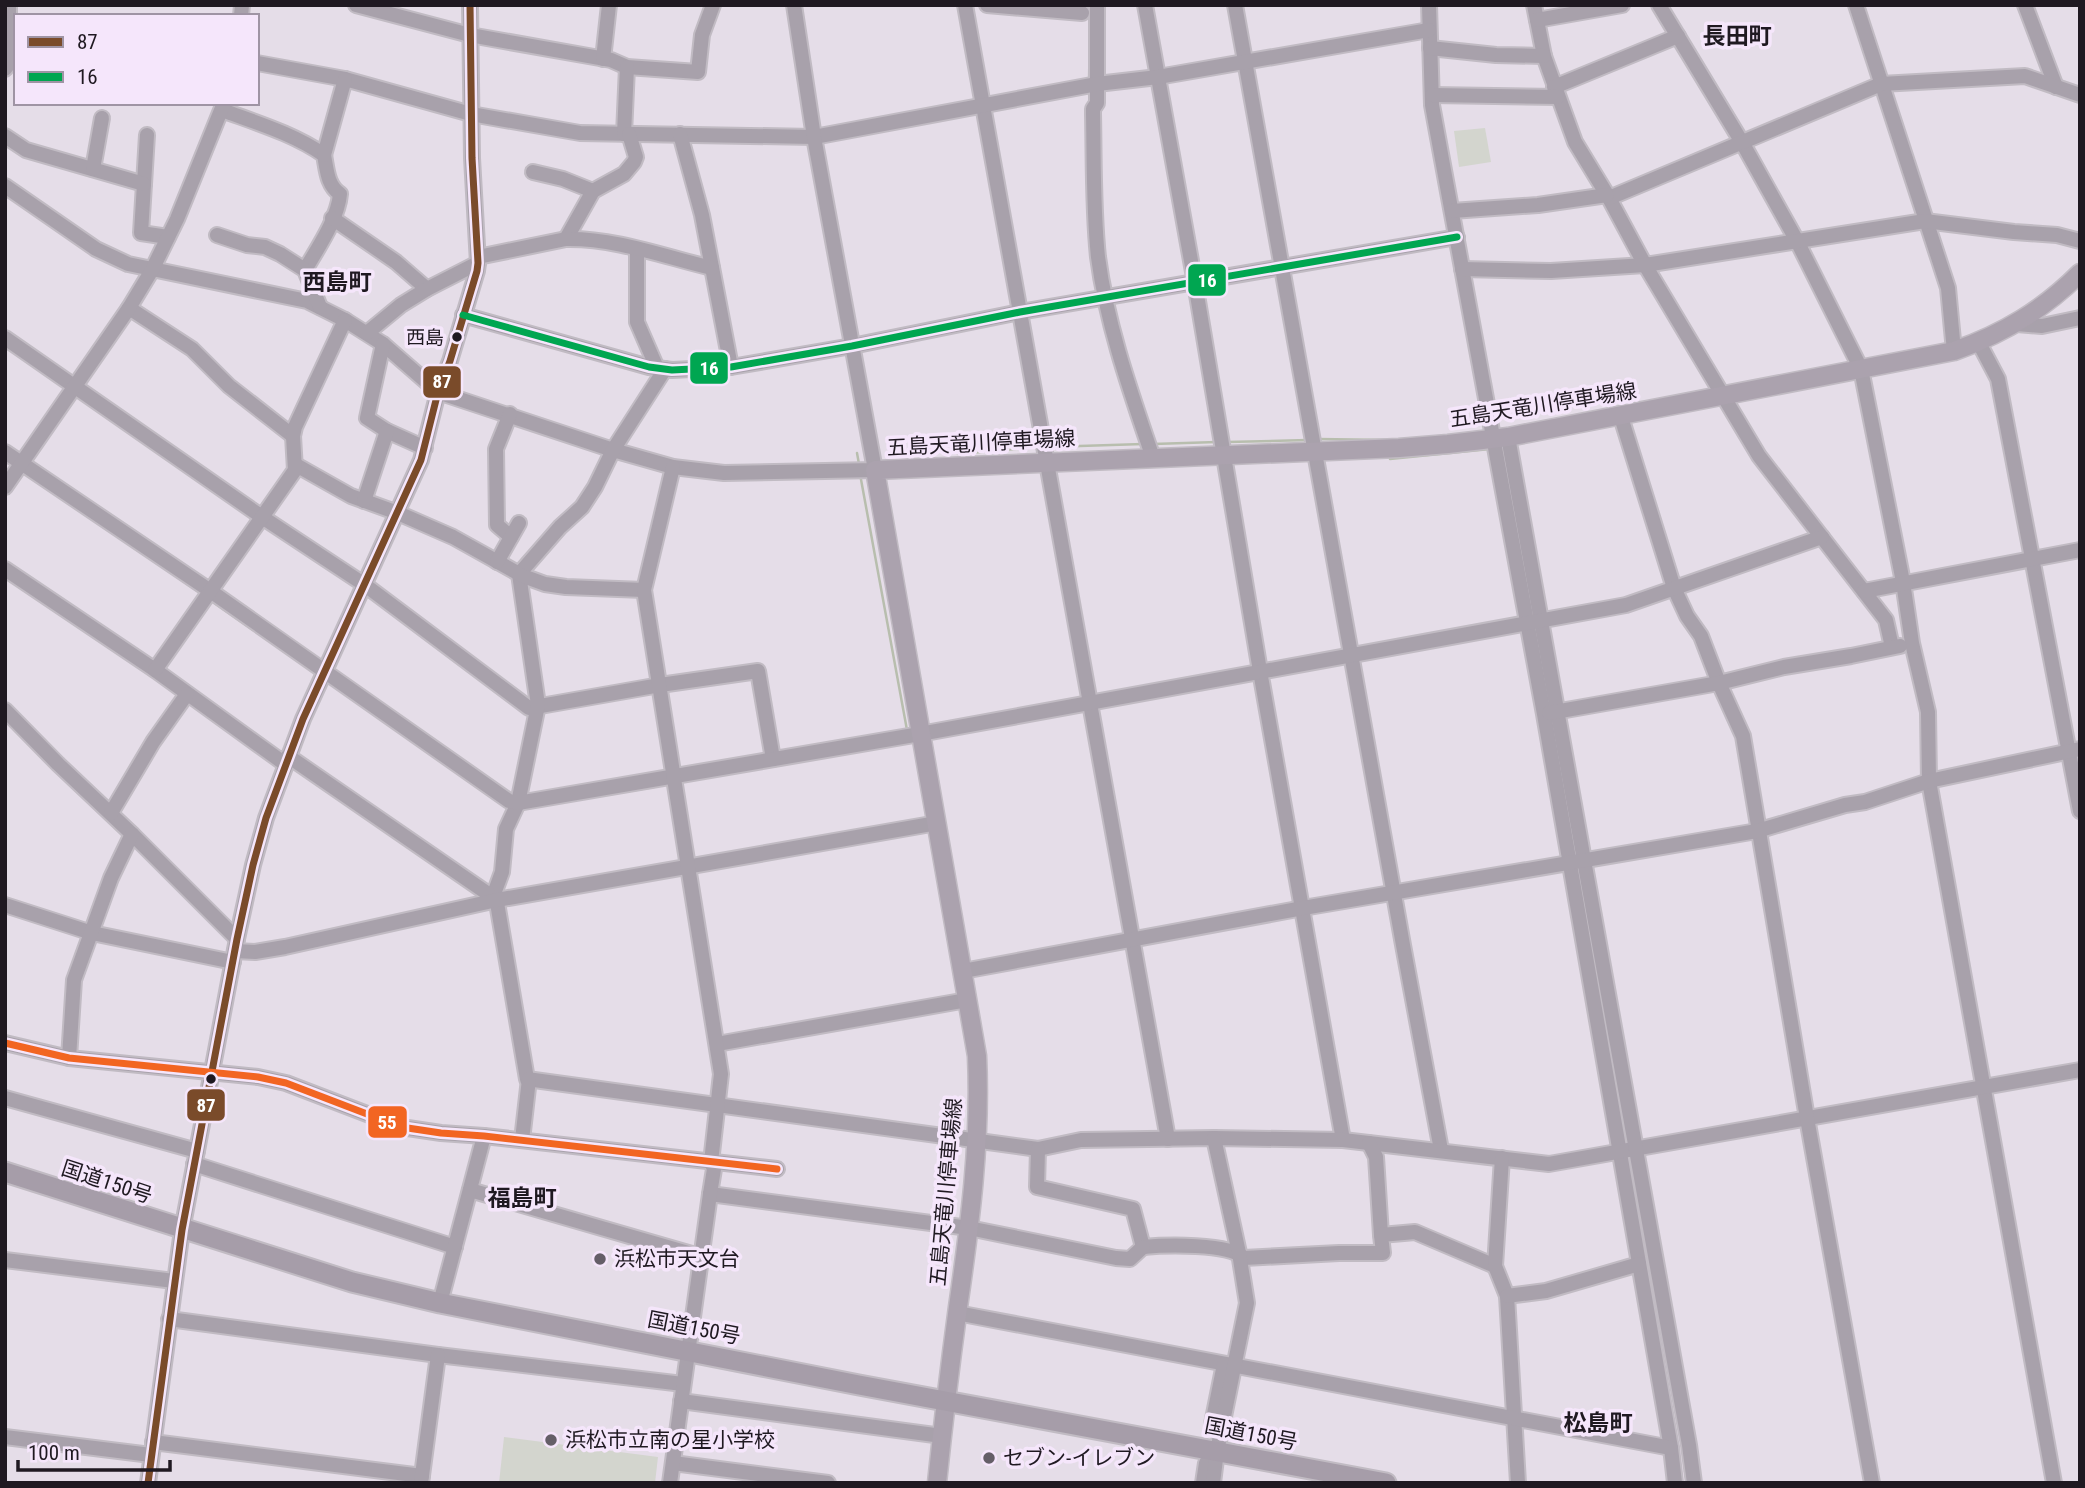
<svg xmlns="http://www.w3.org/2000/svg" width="2085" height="1488" font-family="'Roboto Condensed','Noto Sans JP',sans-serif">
	<rect width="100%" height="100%" fill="#e5dde8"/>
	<g fill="#d3d5ce">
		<path d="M 1485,128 L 1491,162 L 1459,167 L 1454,131 Z"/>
		<path d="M 504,1437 L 658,1457 L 655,1483 L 499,1483 Z"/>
	</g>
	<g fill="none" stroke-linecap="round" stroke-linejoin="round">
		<g stroke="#b8beae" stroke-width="2.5">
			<path d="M 1090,5 L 1090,15"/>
			<path d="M 1089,81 L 1090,29"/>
			<path d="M 1089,93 L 1090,105"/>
			<path d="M 1318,439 L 1389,440"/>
			<path d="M 1227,442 L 1308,440"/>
			<path d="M 1153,444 L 1217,442"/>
			<path d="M 1048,447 L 1143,444"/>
			<path d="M 857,453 L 859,464"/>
			<path d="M 958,454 L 1038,447"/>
			<path d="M 1390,455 L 1390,459 L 1490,449"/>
			<path d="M 860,474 L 907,730"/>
			<path d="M 135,548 L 202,594"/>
			<path d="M 210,600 L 253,630"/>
			<path d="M 520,809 L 654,787"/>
			<path d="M 1674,1399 L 1683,1451"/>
			<path d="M 1685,1471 L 1687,1483"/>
		</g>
		<defs>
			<g id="minor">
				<path d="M 356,5 L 470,35 L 611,60 L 627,67 L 698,72 L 702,35 L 713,5"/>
				<path d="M 965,5 L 1168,1139"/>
				<path d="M 987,5 L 1082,13"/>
				<path d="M 1097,5 L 1097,103 L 1093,109 L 1093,114 C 1094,161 1093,210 1098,257 C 1107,326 1131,393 1153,458"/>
				<path d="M 1145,5 L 1195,283 L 1260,671 L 1343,1140"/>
				<path d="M 1235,5 L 1403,945 L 1441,1150"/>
				<path d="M 1429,5 L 1432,105 L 1544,714 L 1671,1448 L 1675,1483"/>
				<path d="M 1534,5 L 1544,56 L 1575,142 L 1609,198 L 1645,265 L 1759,456 L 1886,620 L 1892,647"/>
				<path d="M 1659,5 L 1743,144 L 1797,241 L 1861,369 L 1903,582 L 1912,643 L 1928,712 L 1929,781 L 2054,1483"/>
				<path d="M 1856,5 L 1948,288 L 1954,351"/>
				<path d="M 2025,5 L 2056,87"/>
				<path d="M 241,16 L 242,5"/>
				<path d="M 1537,20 L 1622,5"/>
				<path d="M 1430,48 L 1496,55 L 1544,56"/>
				<path d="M 603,59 L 609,5"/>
				<path d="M 257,63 L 345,79 L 471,114 L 580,133 L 814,137 L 1097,84 L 1158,77 L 1429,30"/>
				<path d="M 5,69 L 9,64 L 9,5"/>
				<path d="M 1554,87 L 1678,36"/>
				<path d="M 1432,95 L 1558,97"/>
				<path d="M 222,110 C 257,123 294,134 324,155 C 327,170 327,185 340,194 C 338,219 317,249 305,270"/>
				<path d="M 624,134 L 627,67"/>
				<path d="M 680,134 L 702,215 L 731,367"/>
				<path d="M 147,135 L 141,233 L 168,237"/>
				<path d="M 5,136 L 26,150 L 144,184"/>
				<path d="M 324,155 L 345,79"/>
				<path d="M 93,169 L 102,118"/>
				<path d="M 533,172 L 563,179 L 593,191"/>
				<path d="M 5,186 L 96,249 L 128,264 L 307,301 L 345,320 L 383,344 L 438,392 L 613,450 L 673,467 L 724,473 L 875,470 L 814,137 L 794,5"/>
				<path d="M 1609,198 L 1881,84 L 2025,76 L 2080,95"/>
				<path d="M 1452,211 L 1538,205 L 1607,195"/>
				<path d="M 332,218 L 396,262 L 427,289"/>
				<path d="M 217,235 L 247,245 L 265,247 L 280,254 L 305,270 L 320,307"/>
				<path d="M 566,239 L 593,191 L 624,174 L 634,162 L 636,157 L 629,134"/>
				<path d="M 637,250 L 637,322 L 657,368"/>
				<path d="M 478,257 L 566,239 C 616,238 665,257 712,268"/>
				<path d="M 1462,269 L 1551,271 L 1645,265 L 1925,221 L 2014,232 L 2057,235 L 2080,241"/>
				<path d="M 129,308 L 192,349 L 229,386 L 293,436"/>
				<path d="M 463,315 L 649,367 L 672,370 L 731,367 L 852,346 L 1020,312 L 1457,237"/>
				<path d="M 2017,324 L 2042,326 L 2080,318"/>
				<path d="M 367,333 L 401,305 L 427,289 L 478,263"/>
				<path d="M 5,338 L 262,517 L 365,585 L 529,708 L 660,685 L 758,671 L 773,759"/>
				<path d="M 1979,343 L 1998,379 L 2080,811"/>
				<path d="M 383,344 L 367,418 L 387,431 L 425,448"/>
				<path d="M 665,369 L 613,450 L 595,487 L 582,507 L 560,527 L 519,574 L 538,705 L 518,803 L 506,829 L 502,872 L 495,891 L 527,1079 L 1038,1149 L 1081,1140 L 1214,1138 L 1343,1140 L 1549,1164 L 2080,1070"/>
				<path d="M 510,414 L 496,449 L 497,525 L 511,537"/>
				<path d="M 1621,417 L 1674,588 L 1687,616 L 1701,636 L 1719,683 L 1743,736 L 1807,1118 L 1872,1483"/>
				<path d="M 1508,437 L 1689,1445 L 1694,1483"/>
				<path d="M 5,452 L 209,590 L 509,801 L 518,803 L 920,734 L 1626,605 L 1822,537"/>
				<path d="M 296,465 L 351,496 L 398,513 L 453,537 L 523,576 L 545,584 L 566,587 L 644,590"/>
				<path d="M 5,487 L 129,308 L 152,270 L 177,219 L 224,103"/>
				<path d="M 364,501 L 387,431"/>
				<path d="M 497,562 L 519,523"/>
				<path d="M 5,569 L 155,670 L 285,764"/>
				<path d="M 1864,591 L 2080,550"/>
				<path d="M 155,670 L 295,470 L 293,436 L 295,427 L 345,320"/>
				<path d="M 5,710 L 58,764 L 132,834 L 237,939"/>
				<path d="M 1549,713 L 1719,683 L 1784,667 L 1851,656 L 1900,646"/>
				<path d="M 288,756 L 497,900"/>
				<path d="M 111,813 L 153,742 L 187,694"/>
				<path d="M 5,905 L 92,933 L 233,962"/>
				<path d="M 235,951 L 255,952 L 285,947 L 497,900 L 937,823"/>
				<path d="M 963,971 L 1303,908 L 1757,831 L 1845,805 L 1865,802 L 1929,781 L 2080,749"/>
				<path d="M 5,1043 L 69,1058 L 258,1077 L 286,1083 L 401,1127 L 441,1133 L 484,1136 L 777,1169"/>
				<path d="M 717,1044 L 967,1000"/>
				<path d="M 69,1058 L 74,980 L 111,878 L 132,834"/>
				<path d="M 5,1098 L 197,1151"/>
				<path d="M 522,1140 L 529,1079"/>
				<path d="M 1369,1143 L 1376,1157 L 1381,1235"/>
				<path d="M 1038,1149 L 1037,1187 L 1133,1209 L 1143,1247 C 1165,1245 1229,1243 1244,1258 L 1339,1253 L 1383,1253 L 1381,1235 L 1415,1232 L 1495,1266"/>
				<path d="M 1502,1158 L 1495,1266 L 1507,1296 L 1518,1483"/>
				<path d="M 194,1164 L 455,1247"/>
				<path d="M 470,1190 L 702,1257"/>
				<path d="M 710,1194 L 969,1228 L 1116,1258 L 1130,1259 L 1143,1247"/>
				<path d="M 5,1260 L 174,1281"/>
				<path d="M 1507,1296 L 1546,1291 L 1639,1264"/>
				<path d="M 440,1303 L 484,1136"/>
				<path d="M 957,1313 L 1671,1448"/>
				<path d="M 169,1319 L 438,1355 L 683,1384"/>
				<path d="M 681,1401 L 942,1436"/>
				<path d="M 1212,1424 L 1224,1364"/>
				<path d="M 5,1437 L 151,1455"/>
				<path d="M 153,1442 L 422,1476"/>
				<path d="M 673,1463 L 828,1483"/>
				<path d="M 148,1483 L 182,1230 L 237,939 L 253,865 L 266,818 L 303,719 L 421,460 L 438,392 L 450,361 L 477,271 L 478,263 L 472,158 L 470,5"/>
				<path d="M 421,1483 L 438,1355"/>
				<path d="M 670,1483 L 710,1194 L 714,1169 L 711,1162 L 721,1074 L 644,590 L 673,467"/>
				<path d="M 1203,1483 L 1206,1463"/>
				<path d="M 1213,1483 L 1217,1451 L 1247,1303 L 1239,1253 L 1214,1138"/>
			</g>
			<path id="major" d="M 937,1483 C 943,1424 950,1366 958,1307 C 970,1224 981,1141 977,1056 L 875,470 L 1399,448 L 1448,444 L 1508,437 L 1954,351 C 2003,334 2043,310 2080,273"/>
			<path id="highway" d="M 5,1172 L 352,1282 L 440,1303 L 859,1385 L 1386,1483"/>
		</defs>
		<use href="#minor" stroke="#c1bbc3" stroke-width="18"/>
		<use href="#major" stroke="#c1bbc3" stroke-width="21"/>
		<use href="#highway" stroke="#c1bbc3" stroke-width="23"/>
		<use href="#minor" stroke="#a8a1ab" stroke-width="14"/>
		<use href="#major" stroke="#aba2ae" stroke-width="18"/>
		<use href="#highway" stroke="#a69da9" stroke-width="19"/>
		<defs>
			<path id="bus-1" d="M 148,1483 L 182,1230 L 237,939 L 253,865 L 266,818 L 303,719 L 421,460 L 438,392 L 450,361 L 477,271 L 478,263 L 472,158 L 470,5"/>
			<path id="bus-2" d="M 463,315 L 649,367 L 672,370 L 731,367 L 852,346 L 1020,312 L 1457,237"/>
			<path id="bus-3" d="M 5,1043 L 69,1058 L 258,1077 L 286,1083 L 401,1127 L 441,1133 L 484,1136 L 777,1169"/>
		</defs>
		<use href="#bus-1" stroke="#f5e6fb" stroke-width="12"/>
		<use href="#bus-2" stroke="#f5e6fb" stroke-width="12"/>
		<use href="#bus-3" stroke="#f5e6fb" stroke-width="12"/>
		<use href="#bus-1" stroke="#7a4b2a" stroke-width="7"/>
		<use href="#bus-2" stroke="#00a651" stroke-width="7"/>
		<use href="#bus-3" stroke="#f26522" stroke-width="7"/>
	</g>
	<g fill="#1f1921" stroke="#f5e6fb" stroke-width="2.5">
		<circle cx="457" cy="337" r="6"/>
		<circle cx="211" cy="1079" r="6"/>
	</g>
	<g fill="#645e67" stroke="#f5e6fb" stroke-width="2.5">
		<circle cx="600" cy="1259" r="7"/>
		<circle cx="551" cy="1440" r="7"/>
		<circle cx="989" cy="1458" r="7"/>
	</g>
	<g text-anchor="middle" stroke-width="7" stroke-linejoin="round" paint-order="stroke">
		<g font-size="19" fill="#1f1921" stroke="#f5e6fb" text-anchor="end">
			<text x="444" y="344">西島</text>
		</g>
		<g font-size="21" fill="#1f1921" stroke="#f5e6fb">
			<text transform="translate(1543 405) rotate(-9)" y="7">五島天竜川停車場線</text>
			<text transform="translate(981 443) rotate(-3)" y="7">五島天竜川停車場線</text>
			<text transform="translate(107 1182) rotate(18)" y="7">国道150号</text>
			<text transform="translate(946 1192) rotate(-85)" y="7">五島天竜川停車場線</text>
			<text transform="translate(694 1328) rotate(11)" y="7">国道150号</text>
			<text transform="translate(1251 1434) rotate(11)" y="7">国道150号</text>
		</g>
		<g font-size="21" fill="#1f1921" stroke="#f5e6fb" text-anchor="start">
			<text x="614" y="1266">浜松市天文台</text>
			<text x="565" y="1447">浜松市立南の星小学校</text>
			<text x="1003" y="1465">セブン-イレブン</text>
		</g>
		<g font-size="23" font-weight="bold" fill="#1f1921" stroke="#f5e6fb">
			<text x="1737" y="44">長田町</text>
			<text x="337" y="290">西島町</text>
			<text x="522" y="1206">福島町</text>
			<text x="1598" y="1431">松島町</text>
		</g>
	</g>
	<g stroke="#f5e6fb" stroke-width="2.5">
		<rect x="1187" y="263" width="40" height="34" rx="7" fill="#00a651"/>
		<rect x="689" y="351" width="40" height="34" rx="7" fill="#00a651"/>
		<rect x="422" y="365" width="40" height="34" rx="7" fill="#7a4b2a"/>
		<rect x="186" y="1088" width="40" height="34" rx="7" fill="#7a4b2a"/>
		<rect x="367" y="1105" width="41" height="34" rx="7" fill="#f26522"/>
	</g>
	<g font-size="19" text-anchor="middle" font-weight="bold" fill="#fff">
		<text x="1207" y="287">16</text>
		<text x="709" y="375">16</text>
		<text x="442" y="388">87</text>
		<text x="206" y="1112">87</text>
		<text x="387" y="1129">55</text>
	</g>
	<rect width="2085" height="1488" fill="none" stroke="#1f1921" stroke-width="14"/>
	<rect x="14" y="14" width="245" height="91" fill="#f5e6fb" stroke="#9f94a4" stroke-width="2"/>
	<rect x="28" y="37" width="35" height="10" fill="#7a4b2a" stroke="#9f94a4" stroke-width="2"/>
	<text x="77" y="49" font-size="21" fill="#1f1921">87</text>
	<rect x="28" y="72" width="35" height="10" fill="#00a651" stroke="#9f94a4" stroke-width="2"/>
	<text x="77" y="84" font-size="21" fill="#1f1921">16</text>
	<path d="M18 1460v10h152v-10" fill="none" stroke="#1f1921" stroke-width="3.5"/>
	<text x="28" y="1460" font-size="21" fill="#1f1921" stroke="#f5e6fb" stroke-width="5" paint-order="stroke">100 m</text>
</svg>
